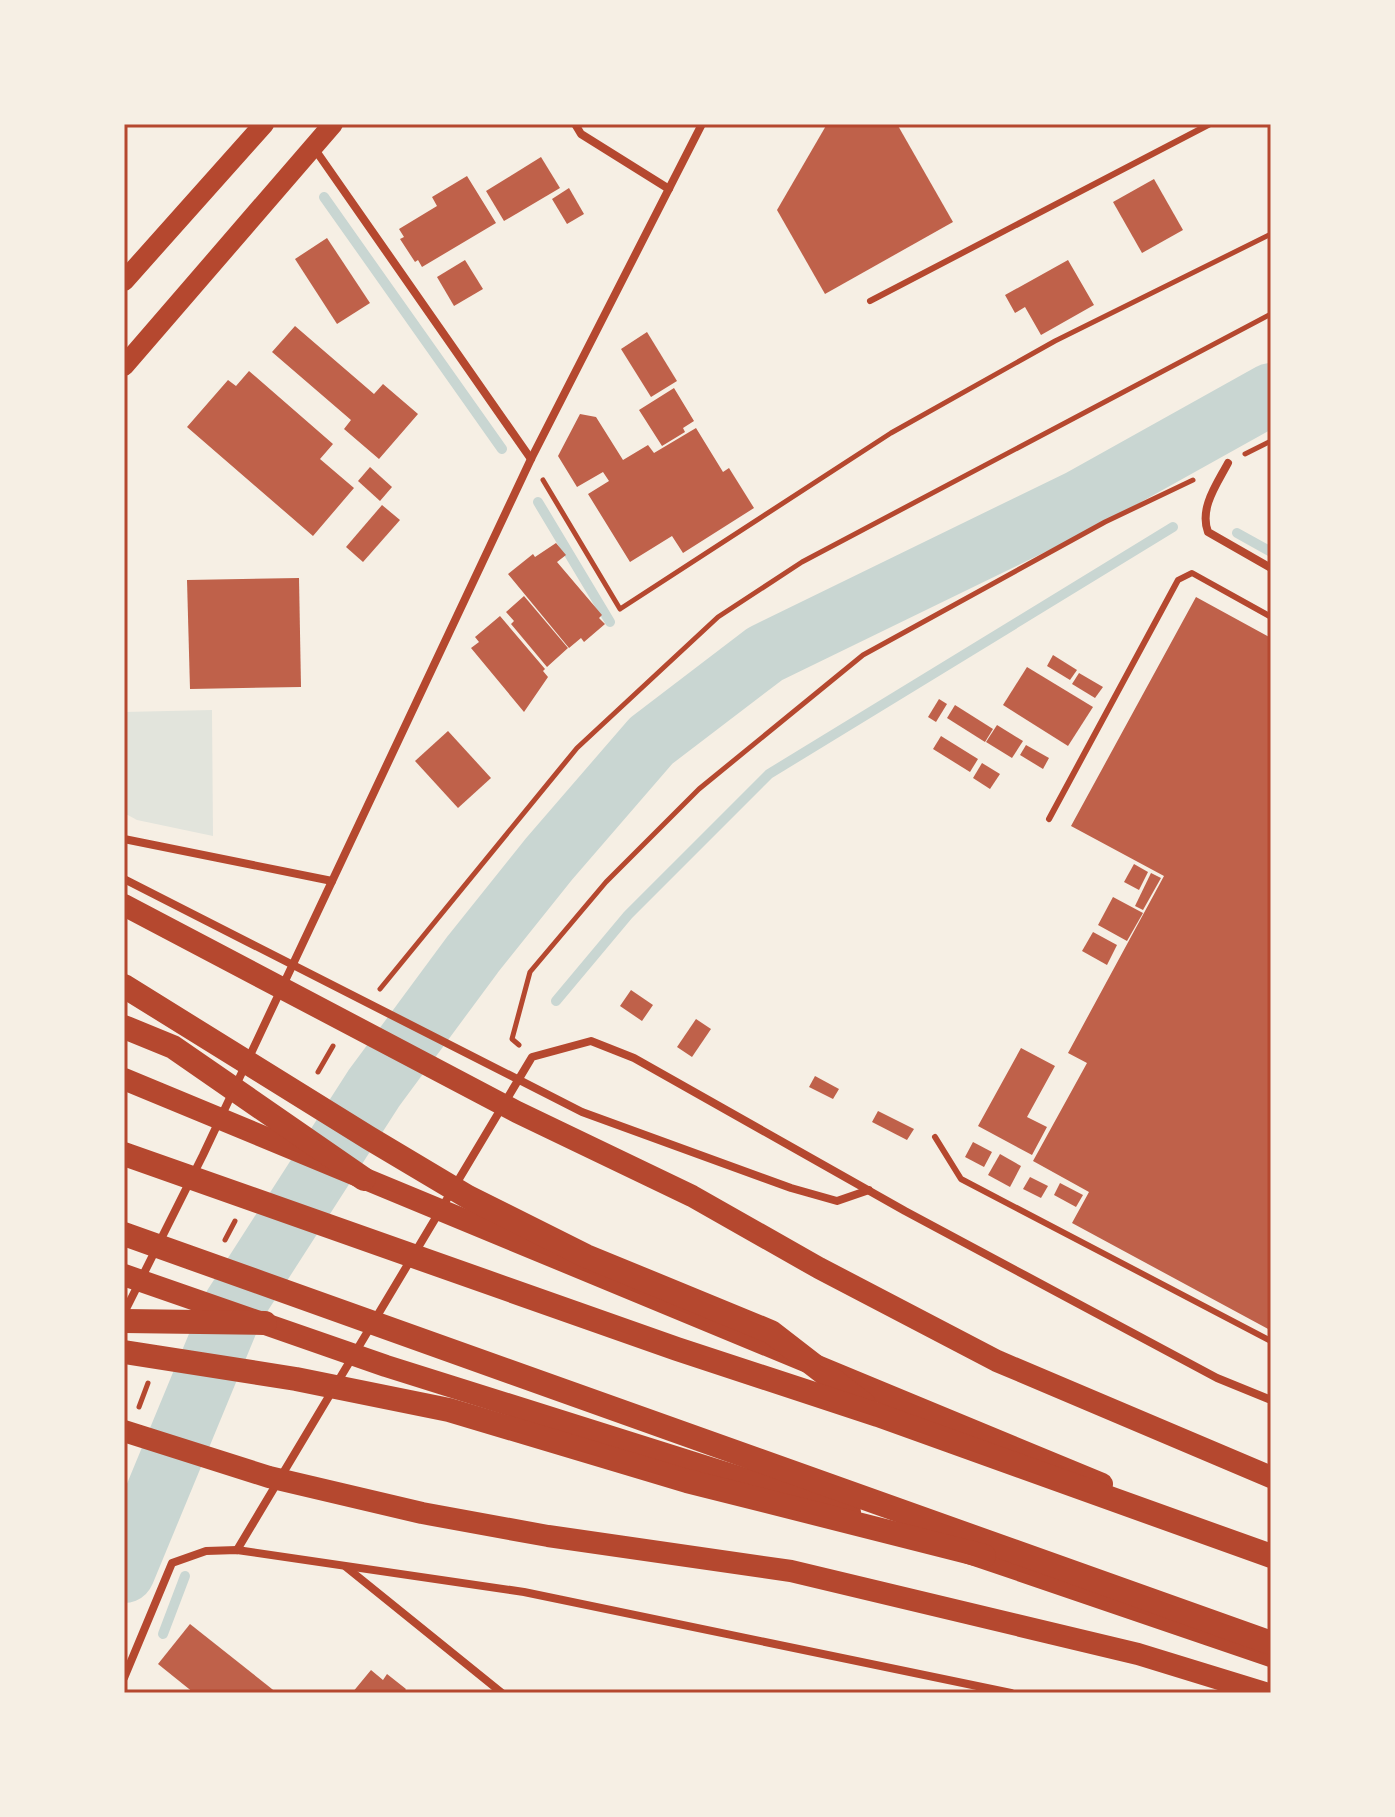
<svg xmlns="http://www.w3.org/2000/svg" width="1395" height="1817" font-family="'DM Sans',sans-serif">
	<rect width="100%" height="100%" fill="#f6efe4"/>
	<path fill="#e2e4dc" d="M 212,710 L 213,836 L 137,820 L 124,813 L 124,712 Z"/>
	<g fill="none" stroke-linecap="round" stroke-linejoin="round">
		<g stroke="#c9d6d2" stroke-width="10">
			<path d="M 324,197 L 502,449"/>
			<path d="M 538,502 L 610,622"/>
			<path d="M 1237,533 L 1271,552"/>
			<path d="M 556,1001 L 628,915 L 769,774 L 1173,527"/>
			<path d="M 163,1634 L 185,1576"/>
		</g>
		<path stroke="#c9d6d2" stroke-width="62" d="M 124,1572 L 234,1306 L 374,1088 L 473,954 L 549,859 L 651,741 L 765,654 L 1081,500 L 1271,394"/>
	</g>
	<g fill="#bf614a">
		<path d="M 827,124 L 897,124 L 953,222 L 825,294 L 777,210 Z"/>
		<path d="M 541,157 L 560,188 L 504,221 L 486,191 Z"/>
		<path d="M 467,176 L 496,223 L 422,267 L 418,260 L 415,262 L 400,239 L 404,237 L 399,229 L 437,206 L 432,197 Z"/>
		<path d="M 1154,179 L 1183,230 L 1142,253 L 1113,202 Z"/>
		<path d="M 569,188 L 584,214 L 567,224 L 552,199 Z"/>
		<path d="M 327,238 L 370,303 L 337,324 L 295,259 Z"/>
		<path d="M 465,260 L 483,289 L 454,306 L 437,277 Z"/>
		<path d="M 1068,260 L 1094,305 L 1041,335 L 1025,307 L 1015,313 L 1005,295 Z"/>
		<path d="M 295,326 L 374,394 L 383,384 L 418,414 L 379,459 L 344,429 L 351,420 L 272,352 Z"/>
		<path d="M 647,332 L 677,381 L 651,397 L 621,349 Z"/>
		<path d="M 249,371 L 333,444 L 320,459 L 354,488 L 313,536 L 187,427 L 228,380 L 236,386 Z"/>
		<path d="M 674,388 L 694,421 L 683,428 L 685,432 L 662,446 L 639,410 Z"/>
		<path d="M 580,414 L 596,417 L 623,460 L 648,445 L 654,453 L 696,428 L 723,472 L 729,468 L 754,508 L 683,553 L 672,536 L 630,562 L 588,494 L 609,481 L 603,472 L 577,487 L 558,456 Z"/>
		<path d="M 370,467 L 392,487 L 380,501 L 358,481 Z"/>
		<path d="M 382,505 L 400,520 L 363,562 L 346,547 Z"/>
		<path d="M 556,543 L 566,555 L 557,562 L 602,615 L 599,618 L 605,624 L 584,642 L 581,638 L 569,648 L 508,574 L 533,554 L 535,557 Z"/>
		<path d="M 299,578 L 301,687 L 190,689 L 187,580 Z"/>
		<path d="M 524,596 L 568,648 L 547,667 L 511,624 L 514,621 L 506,612 Z"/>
		<path d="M 1196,597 L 1271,638 L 1270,1330 L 1072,1223 L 1089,1192 L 1033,1161 L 1087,1063 L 1068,1053 L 1164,876 L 1071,826 Z"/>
		<path d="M 500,616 L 545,669 L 543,671 L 548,677 L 524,712 L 471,648 L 479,642 L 475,637 Z"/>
		<path d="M 1053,655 L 1077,670 L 1070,680 L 1047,666 Z"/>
		<path d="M 1027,667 L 1093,707 L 1068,746 L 1003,705 Z"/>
		<path d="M 1079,673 L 1103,687 L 1095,698 L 1072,684 Z"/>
		<path d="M 939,699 L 947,704 L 936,722 L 928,717 Z"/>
		<path d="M 955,705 L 993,729 L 985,742 L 947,718 Z"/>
		<path d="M 997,725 L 1023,741 L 1012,758 L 986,742 Z"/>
		<path d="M 448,731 L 491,778 L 458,808 L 415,761 Z"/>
		<path d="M 941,736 L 978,759 L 970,772 L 933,749 Z"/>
		<path d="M 1026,745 L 1049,758 L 1043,769 L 1020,755 Z"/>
		<path d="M 982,763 L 1000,774 L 990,789 L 973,778 Z"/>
		<path d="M 1134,864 L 1148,872 L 1139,890 L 1124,882 Z"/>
		<path d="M 1151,873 L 1161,878 L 1143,910 L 1135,906 Z"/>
		<path d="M 1113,897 L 1143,913 L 1127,941 L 1098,925 Z"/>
		<path d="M 1093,932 L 1117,945 L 1107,965 L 1082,951 Z"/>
		<path d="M 631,990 L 653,1005 L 642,1021 L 620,1006 Z"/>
		<path d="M 696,1019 L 711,1029 L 692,1057 L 677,1047 Z"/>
		<path d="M 1021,1048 L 1055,1066 L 1027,1117 L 1047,1127 L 1032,1155 L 978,1126 Z"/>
		<path d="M 815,1076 L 839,1089 L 833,1099 L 809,1087 Z"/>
		<path d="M 878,1111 L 914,1129 L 907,1140 L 872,1122 Z"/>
		<path d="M 973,1142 L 992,1152 L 984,1167 L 965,1157 Z"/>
		<path d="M 1000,1154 L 1021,1166 L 1010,1187 L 988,1175 Z"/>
		<path d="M 1030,1177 L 1048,1186 L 1041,1198 L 1023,1189 Z"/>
		<path d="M 1060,1183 L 1083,1195 L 1076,1207 L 1054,1195 Z"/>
		<path d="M 190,1624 L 277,1693 L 194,1693 L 158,1664 Z"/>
		<path d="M 371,1670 L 383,1680 L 387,1674 L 406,1689 L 403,1693 L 352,1693 Z"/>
	</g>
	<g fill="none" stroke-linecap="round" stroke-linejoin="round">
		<g stroke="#b5482f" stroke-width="5">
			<path d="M 1245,454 L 1271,441"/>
			<path d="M 543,480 L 620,609 L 891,433 L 1055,341 L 1271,234"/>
			<path d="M 380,989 L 577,748 L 718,617 L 802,562 L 1271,314"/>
			<path d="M 519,1045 L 512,1039 L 530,972 L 606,882 L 699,789 L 863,655 L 1105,522 L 1193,480"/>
			<path d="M 318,1072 L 333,1046"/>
			<path d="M 225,1240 L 235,1221"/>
			<path d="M 139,1407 L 148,1383"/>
		</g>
		<g stroke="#b5482f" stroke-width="6">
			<path d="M 870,301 L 1210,124"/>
			<path d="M 1049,819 L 1178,580 L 1192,573 L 1271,617"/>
			<path d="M 935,1137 L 961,1179 L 1271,1341"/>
		</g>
		<g stroke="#b5482f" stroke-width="8">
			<path d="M 575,124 L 581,134 L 669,189"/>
			<path d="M 314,148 L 531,459"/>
			<path d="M 1228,463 C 1217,484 1199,508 1208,532 L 1271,568"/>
			<path d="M 124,839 L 332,881"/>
			<path d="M 124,879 L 582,1112 L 791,1188 L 837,1201 L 869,1190"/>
			<path d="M 124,1313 L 203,1155 L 531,459 L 702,124"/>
			<path d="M 237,1550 L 532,1057 L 591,1041 L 634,1058 L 905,1211 L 1217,1378 L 1271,1400"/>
			<path d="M 346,1567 L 502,1693"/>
			<path d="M 124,1678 L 172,1563 L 206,1551 L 237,1550 L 524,1592 L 1011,1693"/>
		</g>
		<g stroke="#b5482f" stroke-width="20">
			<path d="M 124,281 L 264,124"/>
			<path d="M 124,366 L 333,124"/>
		</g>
		<g stroke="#b5482f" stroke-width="22">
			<path d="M 124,905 L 517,1112 L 692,1196 L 819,1268 L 997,1361 L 1271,1477"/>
			<path d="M 124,1079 L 1102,1484"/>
			<path d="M 124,1275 L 386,1366 L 850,1512"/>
			<path d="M 124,1431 L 269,1477 L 422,1513 L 548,1536 L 791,1571 L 1138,1654 L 1265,1693"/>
			<path d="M 966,1552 L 1271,1656"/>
		</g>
		<g stroke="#b5482f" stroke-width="24">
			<path d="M 124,986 L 369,1138 L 468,1197 L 586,1256 L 771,1332 L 864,1404"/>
			<path d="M 124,1027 L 173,1047 L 364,1179"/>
			<path d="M 124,1154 L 677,1349 L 878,1415 L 1271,1556"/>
			<path d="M 124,1234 L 1271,1643"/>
			<path d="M 124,1321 L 265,1323"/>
			<path d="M 124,1352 L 296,1379 L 449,1410 L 687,1481 L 984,1556"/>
		</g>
	</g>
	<rect width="1395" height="1817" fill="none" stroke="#f6efe4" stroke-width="252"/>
	<rect x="126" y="126" width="1143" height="1565" fill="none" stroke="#b5482f" stroke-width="3"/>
</svg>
